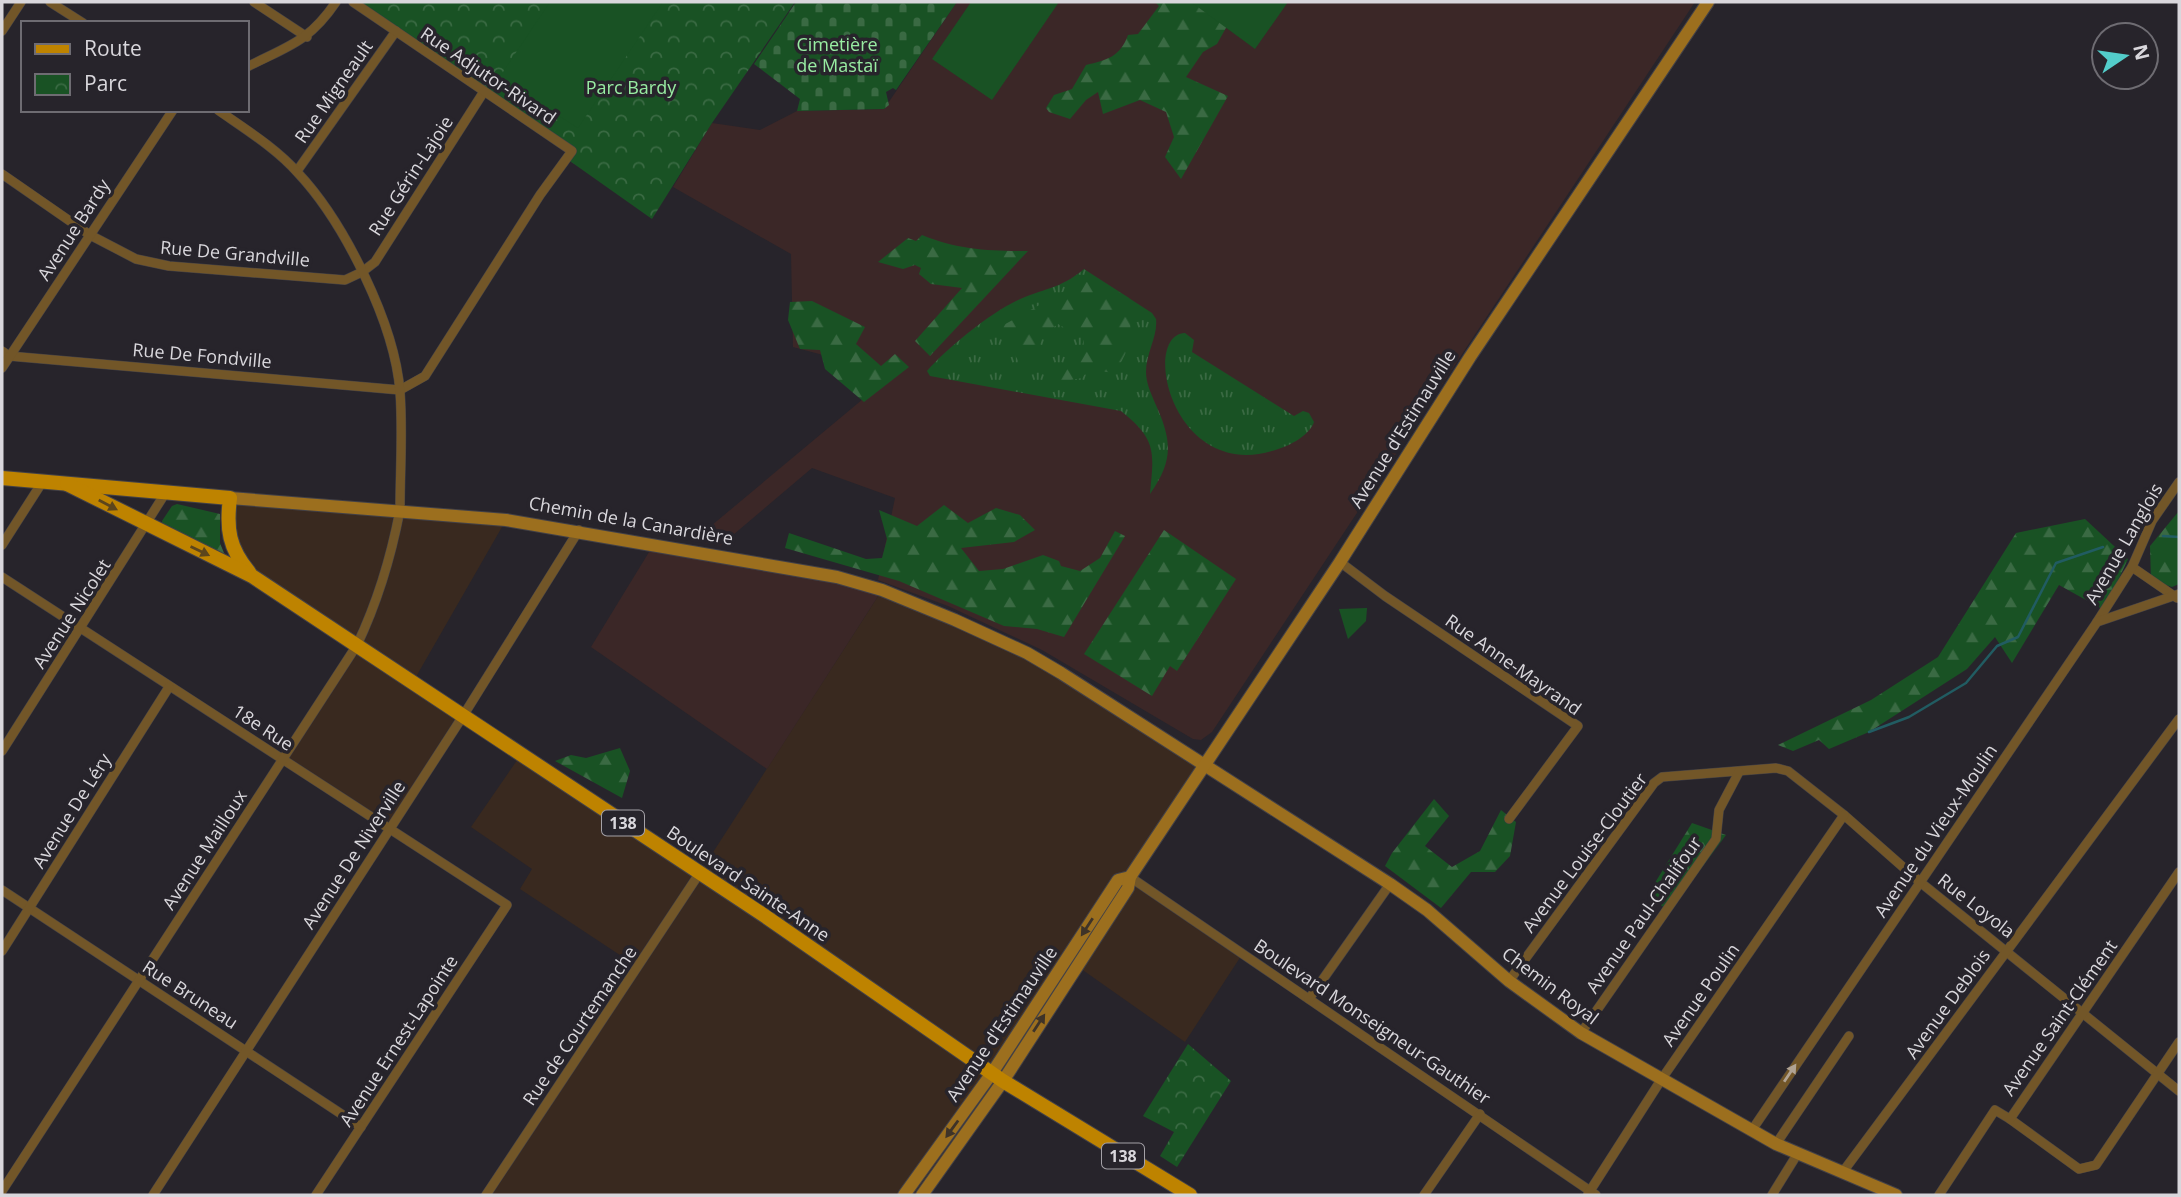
<svg xmlns="http://www.w3.org/2000/svg" width="2181" height="1197" font-family="'Open Sans',sans-serif">
	<defs>
		<pattern id="grass-tufts" width="24" height="20" patternUnits="userSpaceOnUse" patternTransform="scale(1.75)"><rect width="24" height="20" fill="#195224"/><path d="M3 7l-1-3M5 7V3M7 7l1-3M15 17l-1-3M17 17v-4M19 17l1-3" fill="none" stroke="#3a6a43"/></pattern>
		<pattern id="forest-firs" width="22" height="20" patternUnits="userSpaceOnUse" patternTransform="scale(1.75)"><rect width="22" height="20" fill="#195224"/><path d="M5 1l3.5 6h-7zM16 11l3.5 6h-7z" fill="#3a6a43"/></pattern>
		<pattern id="cemetery-stones" width="16" height="16" patternUnits="userSpaceOnUse" patternTransform="scale(1.75)"><rect width="16" height="16" fill="#195224"/><path d="M2 7V4a2 2 0 0 1 4 0v3zM10 15v-3a2 2 0 0 1 4 0v3z" fill="#3a6a43"/></pattern>
		<pattern id="park-crowns" width="20" height="18" patternUnits="userSpaceOnUse" patternTransform="scale(1.75)"><rect width="20" height="18" fill="#195224"/><path d="M2 6a3 3 0 1 1 6 0M12 15a3 3 0 1 1 6 0" fill="none" stroke="#3a6a43"/></pattern>
	</defs>
	<rect width="100%" height="100%" fill="#27242b"/>
	<g fill="#39291f">
		<path d="M 230,498 L 506,520 L 413,682 L 463,716 L 390,829 L 283,760 L 356,645 L 239,560 Z"/>
		<path d="M 882,590 L 1027,653 L 1206,766 L 1130,877 L 1243,953 L 1185,1042 L 1077,966 L 922,1195 L 486,1195 L 638,967 L 520,889 L 532,869 L 471,827 L 522,753 L 699,874 Z"/>
	</g>
	<g fill="#3b2727">
		<path d="M 957,2 L 1695,2 L 1212,732 L 1201,740 L 1193,739 L 1042,650 L 948,606 L 878,580 L 895,498 L 812,468 L 720,546 L 693,541 L 863,399 L 823,355 L 793,347 L 791,254 L 673,187 L 712,123 L 760,130 L 797,111 L 884,109 Z"/>
		<path d="M 654,544 L 882,590 L 767,769 L 591,647 Z"/>
	</g>
	<g fill="url(#grass-tufts)">
		<path d="M 1084,269 L 1152,313 L 1156,319 C 1158,336 1146,353 1146,372 C 1146,383 1151,393 1155,403 C 1172,440 1174,460 1150,494 C 1154,451 1157,440 1121,411 L 930,376 L 927,371 C 947,348 989,314 1016,301 C 1043,288 1059,290 1084,269 Z"/>
		<path d="M 1185,333 L 1194,340 L 1192,352 L 1294,416 L 1303,411 L 1309,413 L 1314,422 C 1310,434 1293,444 1281,448 C 1174,489 1139,335 1185,333 Z"/>
	</g>
	<g fill="url(#forest-firs)">
		<path d="M 1155,2 L 1215,2 L 1232,17 L 1217,44 L 1203,52 L 1186,77 L 1228,96 L 1181,179 L 1165,157 L 1174,137 L 1166,112 L 1140,100 L 1103,114 L 1098,92 L 1086,100 L 1070,119 L 1049,112 L 1046,108 L 1054,95 L 1072,89 L 1086,65 C 1107,60 1120,57 1128,35 L 1138,34 L 1159,6 Z"/>
		<path d="M 922,235 C 958,250 990,251 1028,251 L 930,356 L 915,341 L 962,288 L 931,284 L 919,274 L 921,268 L 915,265 L 903,269 L 878,262 L 908,238 L 916,241 Z"/>
		<path d="M 1097,278 L 1129,298 C 1131,327 1134,349 1113,373 L 1089,369 L 1082,378 L 1048,384 L 1064,364 L 1083,351 L 1084,339 L 1058,324 L 1039,338 L 1041,348 L 1036,369 L 1021,366 L 1000,327 L 1070,288 Z"/>
		<path d="M 812,301 L 865,327 L 856,344 L 881,366 L 895,354 L 909,367 L 864,402 L 825,369 L 820,350 L 800,349 L 788,320 L 790,302 Z"/>
		<path d="M 177,504 L 220,514 L 220,543 L 226,558 L 163,528 L 162,521 L 172,506 Z"/>
		<path d="M 944,505 L 968,523 L 996,508 L 1020,515 L 1035,530 L 1014,542 L 961,548 L 979,571 L 1003,569 L 1043,555 L 1059,561 L 1061,566 L 1080,571 L 1100,558 L 1115,531 L 1125,536 L 1064,637 L 1037,629 L 1004,626 L 899,581 L 785,548 L 789,533 L 866,559 L 882,558 L 887,539 L 879,510 L 917,526 Z"/>
		<path d="M 2179,511 L 2179,584 L 2172,587 L 2151,580 L 2150,546 Z"/>
		<path d="M 2085,519 L 2128,559 L 2104,610 L 2059,585 L 2012,663 L 1995,637 L 1967,669 L 1869,732 L 1829,749 L 1819,740 L 1793,751 L 1778,745 L 1871,700 L 1938,657 L 2016,533 Z"/>
		<path d="M 1164,530 L 1236,579 L 1177,671 L 1170,666 L 1152,696 L 1084,654 Z"/>
		<path d="M 1367,608 L 1366,621 L 1348,639 L 1339,609 Z"/>
		<path d="M 620,748 L 630,771 L 622,798 L 555,761 L 571,755 L 586,758 Z"/>
		<path d="M 1434,799 L 1449,816 L 1425,846 L 1452,867 L 1480,851 L 1501,810 L 1516,822 L 1510,856 L 1495,872 L 1471,872 L 1441,908 L 1385,866 L 1392,853 Z"/>
		<path d="M 1692,823 L 1726,835 L 1669,912 L 1648,894 Z"/>
	</g>
	<path fill="url(#cemetery-stones)" d="M 796,2 L 957,2 L 896,90 L 893,88 L 886,92 L 889,105 L 884,109 L 797,111 L 800,99 L 754,64 Z"/>
	<g fill="url(#park-crowns)">
		<path d="M 353,2 L 795,2 L 712,123 L 652,219 L 567,159 L 572,152 Z"/>
		<path d="M 1188,1044 L 1231,1081 L 1177,1167 L 1160,1156 L 1174,1132 L 1143,1116 Z"/>
	</g>
	<g fill="#195224">
		<path d="M 550,2 L 663,2 L 578,128 L 499,78 Z"/>
		<path d="M 971,2 L 1059,2 L 992,100 L 932,59 Z"/>
		<path d="M 1191,2 L 1288,2 L 1255,49 Z"/>
	</g>
	<g fill="none" stroke-linecap="round" stroke-linejoin="round">
		<g stroke="#215c62" stroke-width="2.5">
			<path d="M 2163,536 L 2179,537"/>
			<path d="M 1869,732 L 1909,717 L 1966,683 L 1997,646 L 2018,637 L 2056,563 L 2103,547"/>
		</g>
		<defs>
			<g id="minor">
				<path d="M 50,2 L 83,23"/>
				<path d="M 254,2 L 307,37"/>
				<path d="M 2,31 L 21,2"/>
				<path d="M 247,67 C 288,46 309,42 336,2"/>
				<path d="M 297,171 L 396,31"/>
				<path d="M 2,174 L 90,235 L 136,259 L 169,266 L 345,280 L 362,272 L 375,262 L 483,93"/>
				<path d="M 2,351 L 9,356 L 400,390 L 425,376 L 540,195 L 572,151 L 353,2"/>
				<path d="M 2,368 L 173,110"/>
				<path d="M 2,545 L 43,481"/>
				<path d="M 1340,562 L 1385,596 L 1578,726 L 1509,819"/>
				<path d="M 2132,567 L 2177,598"/>
				<path d="M 2,577 L 507,905 L 316,1195"/>
				<path d="M 2097,622 L 2132,567 L 2152,521 L 2179,482"/>
				<path d="M 2,751 L 166,492"/>
				<path d="M 1130,877 L 1596,1195"/>
				<path d="M 2,890 L 361,1127"/>
				<path d="M 2,951 L 169,687"/>
				<path d="M 1509,981 L 1654,783 L 1662,777 L 1776,768 L 1788,771 L 1844,815 L 1920,882 L 2179,1091"/>
				<path d="M 1309,999 L 1390,884"/>
				<path d="M 1581,1033 L 1716,839 L 1719,810 L 1739,772"/>
				<path d="M 2010,1119 L 2079,1169 L 2096,1165 L 2179,1042"/>
				<path d="M 1752,1130 L 2097,622 L 2179,594"/>
				<path d="M 1776,1144 L 1849,1036"/>
				<path d="M 1842,1173 L 2179,719"/>
				<path d="M 2,1191 L 357,645 C 378,601 391,557 400,510 C 400,471 403,431 400,392 C 395,324 344,222 298,173 C 276,148 245,129 218,110"/>
				<path d="M 1588,1194 L 1661,1080 L 1844,815"/>
				<path d="M 153,1195 L 463,716 L 579,530"/>
				<path d="M 486,1195 L 699,874"/>
				<path d="M 1424,1195 L 1480,1114"/>
				<path d="M 1772,1195 L 1798,1153"/>
				<path d="M 1939,1195 L 1995,1110 L 2010,1119 L 2179,872"/>
			</g>
			<g id="secondary">
				<path d="M 230,498 L 506,520 L 837,577 L 882,590 L 955,620 L 1027,653 L 1061,673 L 1390,884 L 1427,910 L 1509,981 L 1581,1033 L 1776,1144 L 1896,1195"/>
				<path d="M 904,1195 L 992,1073 L 1118,880 L 1130,877"/>
				<path d="M 922,1195 L 1003,1081 L 1128,888 L 1130,877 L 1340,562 L 1470,357 L 1708,2"/>
			</g>
			<g id="primary">
				<path d="M 2,478 L 230,498 C 226,529 229,548 249,572"/>
				<path d="M 67,484 L 252,576 L 765,916 L 1003,1081 L 1190,1195"/>
			</g>
		</defs>
		<use href="#minor" stroke="#434147" stroke-width="10"/>
		<use href="#secondary" stroke="#434147" stroke-width="14"/>
		<use href="#primary" stroke="#434147" stroke-width="16"/>
		<use href="#minor" stroke="#725628" stroke-width="9"/>
		<use href="#secondary" stroke="#9c6f1e" stroke-width="12"/>
		<use href="#primary" stroke="#be8300" stroke-width="14"/>
	</g>
	<defs><path id="oneway-solid" d="M-6-.8H1V-3.2L6.5 0L1 3.2V.8H-6Z" transform="scale(1.75)"/></defs>
	<g fill="#5c451c">
		<use href="#oneway-solid" transform="translate(108 505) rotate(28)"/>
		<use href="#oneway-solid" transform="translate(200 551) rotate(26)"/>
	</g>
	<g fill="#3e3328">
		<use href="#oneway-solid" transform="translate(1087 927) rotate(123)"/>
		<use href="#oneway-solid" transform="translate(1039 1023) rotate(-57)"/>
		<use href="#oneway-solid" transform="translate(952 1129) rotate(126)"/>
	</g>
	<use fill="#b0a394" href="#oneway-solid" transform="translate(1790 1073) rotate(-56)"/>
	<g text-anchor="middle" stroke-width="7" stroke-linejoin="round" paint-order="stroke">
		<g fill="#27242b" stroke="#a4a1a7" stroke-width="2">
			<rect x="602" y="810.5" width="42" height="25" rx="5"/>
			<rect x="1102" y="1143.5" width="42" height="25" rx="5"/>
		</g>
		<g font-size="16" font-weight="bold" fill="#d9d7dc">
			<text x="623" y="829">138</text>
			<text x="1123" y="1162">138</text>
		</g>
		<g font-size="18" fill="#98eca2" stroke="#27242b">
			<text x="837" y="51">Cimetière<tspan x="837" dy="21">de Mastaï</tspan></text>
			<text x="631" y="94">Parc Bardy</text>
		</g>
		<g font-size="18" fill="#d9d7dc" stroke="#27242b">
			<text transform="translate(488 76) rotate(34)" y="6">Rue Adjutor-Rivard</text>
			<text transform="translate(334 92) rotate(-55)" y="6">Rue Migneault</text>
			<text transform="translate(411 176) rotate(-57)" y="6">Rue Gérin-Lajoie</text>
			<text transform="translate(74 230) rotate(-57)" y="6">Avenue Bardy</text>
			<text transform="translate(235 254) rotate(5)" y="6">Rue De Grandville</text>
			<text transform="translate(202 356) rotate(5)" y="6">Rue De Fondville</text>
			<text transform="translate(1403 429) rotate(-58)" y="6">Avenue d'Estimauville</text>
			<text transform="translate(631 521) rotate(10)" y="6">Chemin de la Canardière</text>
			<text transform="translate(2124 544) rotate(-60)" y="6">Avenue Langlois</text>
			<text transform="translate(72 614) rotate(-57)" y="6">Avenue Nicolet</text>
			<text transform="translate(1513 665) rotate(35)" y="6">Rue Anne-Mayrand</text>
			<text transform="translate(263 728) rotate(33)" y="6">18e Rue</text>
			<text transform="translate(72 811) rotate(-58)" y="6">Avenue De Léry</text>
			<text transform="translate(1936 831) rotate(-56)" y="6">Avenue du Vieux-Moulin</text>
			<text transform="translate(205 850) rotate(-57)" y="6">Avenue Mailloux</text>
			<text transform="translate(1585 853) rotate(-53)" y="6">Avenue Louise-Cloutier</text>
			<text transform="translate(354 855) rotate(-57)" y="6">Avenue De Niverville</text>
			<text transform="translate(748 884) rotate(34)" y="6">Boulevard Sainte-Anne</text>
			<text transform="translate(1976 906) rotate(38)" y="6">Rue Loyola</text>
			<text transform="translate(1644 915) rotate(-55)" y="6">Avenue Paul-Chalifour</text>
			<text transform="translate(1550 986) rotate(37)" y="6">Chemin Royal</text>
			<text transform="translate(190 995) rotate(33)" y="6">Rue Bruneau</text>
			<text transform="translate(1701 995) rotate(-55)" y="6">Avenue Poulin</text>
			<text transform="translate(1948 1004) rotate(-54)" y="6">Avenue Deblois</text>
			<text transform="translate(2060 1018) rotate(-55)" y="6">Avenue Saint-Clément</text>
			<text transform="translate(1372 1022) rotate(34)" y="6">Boulevard Monseigneur-Gauthier</text>
			<text transform="translate(1002 1024) rotate(-56)" y="6">Avenue d'Estimauville</text>
			<text transform="translate(580 1026) rotate(-56)" y="6">Rue de Courtemanche</text>
			<text transform="translate(399 1041) rotate(-57)" y="6">Avenue Ernest-Lapointe</text>
		</g>
	</g>
	<rect width="2181" height="1197" fill="none" stroke="#d9d7dc" stroke-width="7"/>
	<rect x="21" y="21" width="228" height="91" fill="#27242b" stroke="#6e6c72" stroke-width="2"/>
	<rect x="35" y="44" width="35" height="10" fill="#be8300" stroke="#6e6c72" stroke-width="2"/>
	<text x="84" y="56" font-size="21" fill="#d9d7dc">Route</text>
	<rect x="35" y="74" width="35" height="21" fill="url(#park-crowns)" stroke="#6e6c72" stroke-width="2"/>
	<text x="84" y="91" font-size="21" fill="#d9d7dc">Parc</text>
	<g transform="translate(2125 56) rotate(77)"><circle r="33" fill="#27242b" stroke="#6e6c72" stroke-width="2"/>
	<path d="M0-5L12 26L0 18L-12 26Z" fill="#53cdca"/>
	<text y="-10" font-size="19" font-weight="bold" text-anchor="middle" fill="#d9d7dc">N</text>
	</g>
</svg>
